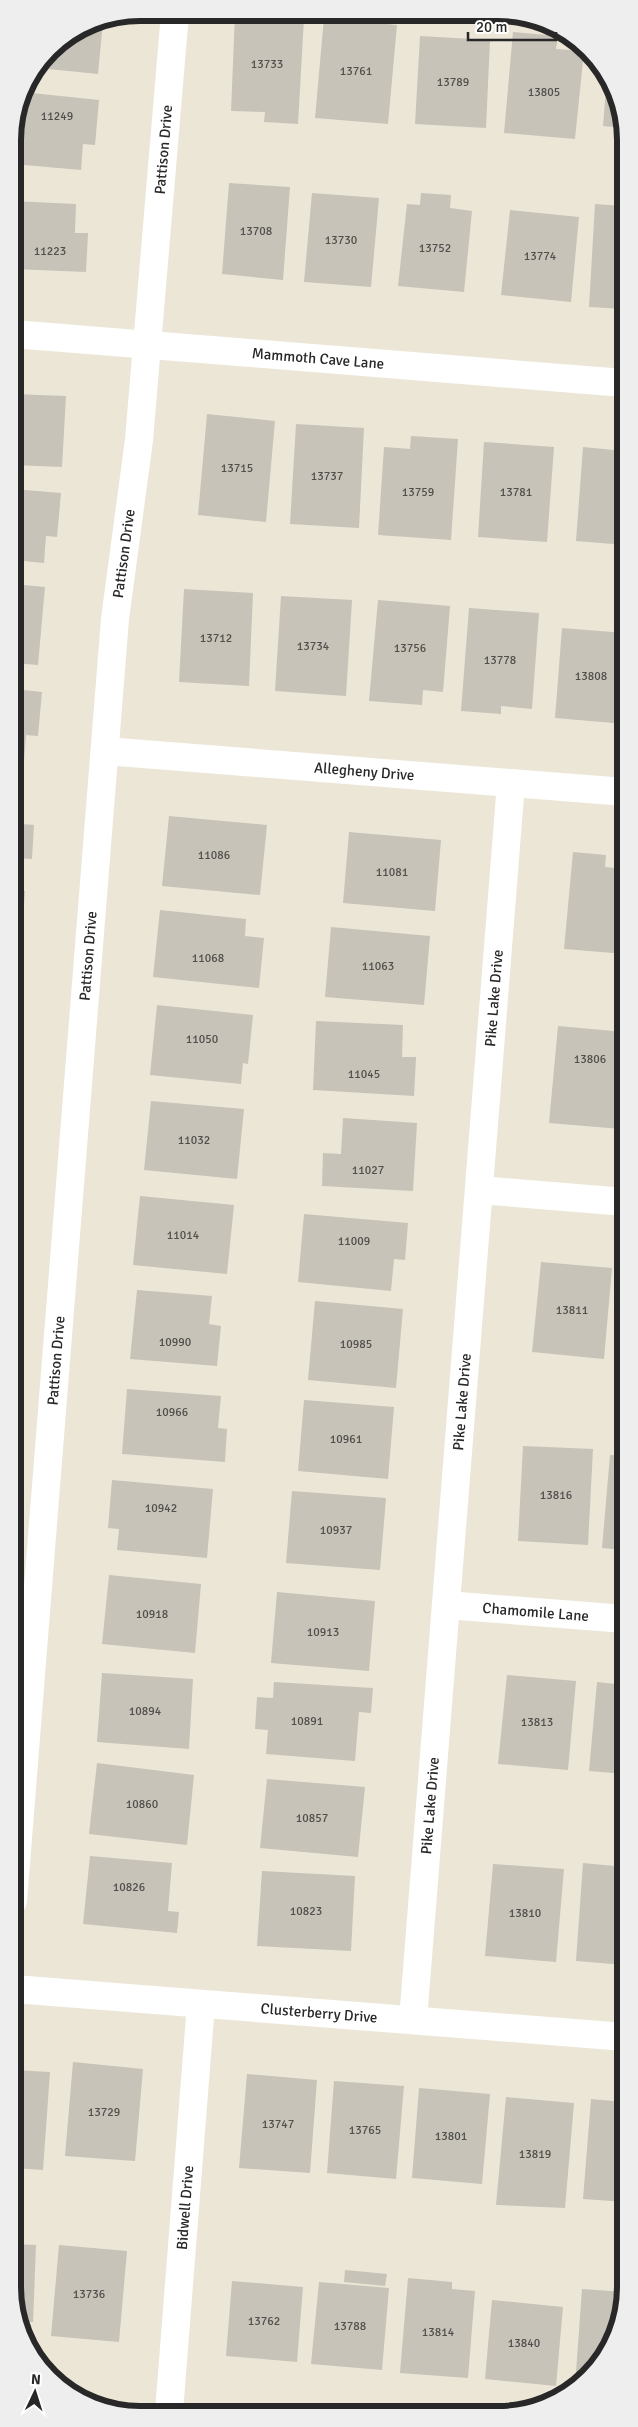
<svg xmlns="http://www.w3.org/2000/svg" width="638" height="2427" font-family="Signika,sans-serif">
	<rect width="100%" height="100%" fill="#ece6d7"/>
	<g fill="#c7c3b8">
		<path d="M 235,14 L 304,18 L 298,124 L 264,122 L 265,112 L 231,111 Z"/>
		<path d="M 324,18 L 397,25 L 388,124 L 315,118 Z"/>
		<path d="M 92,22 L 103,22 L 98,74 L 38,68 L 50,50 Z"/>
		<path d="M 513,32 L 558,36 L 556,49 L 584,51 L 575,139 L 504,133 Z"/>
		<path d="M 420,36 L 490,40 L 486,128 L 415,124 Z"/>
		<path d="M 607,76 L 612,84 L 624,128 L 603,126 Z"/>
		<path d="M 22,92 L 99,100 L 95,145 L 83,144 L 81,170 L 13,164 L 13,132 Z"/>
		<path d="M 229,183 L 290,187 L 283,280 L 222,274 Z"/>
		<path d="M 312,193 L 379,198 L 371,287 L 304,282 Z"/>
		<path d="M 421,193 L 451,195 L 450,208 L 472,211 L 464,292 L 398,286 L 407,204 L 420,205 Z"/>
		<path d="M 13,201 L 76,204 L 75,233 L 88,233 L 86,272 L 13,269 Z"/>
		<path d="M 595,204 L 624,206 L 624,309 L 589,307 Z"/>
		<path d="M 510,210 L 579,217 L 571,302 L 501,295 Z"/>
		<path d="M 13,394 L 66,396 L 62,467 L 13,465 Z"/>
		<path d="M 207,414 L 275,421 L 266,522 L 198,515 Z"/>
		<path d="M 296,424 L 364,428 L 359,528 L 290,524 Z"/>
		<path d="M 411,436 L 458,439 L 451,540 L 378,535 L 384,447 L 410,449 Z"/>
		<path d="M 484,442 L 554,447 L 547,542 L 478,537 Z"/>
		<path d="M 583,447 L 624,451 L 625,545 L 576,541 Z"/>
		<path d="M 13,489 L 61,493 L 57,537 L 46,536 L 44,563 L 13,560 Z"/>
		<path d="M 13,584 L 45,587 L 38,665 L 13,663 Z"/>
		<path d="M 184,589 L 253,593 L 249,686 L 179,682 Z"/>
		<path d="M 281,596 L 352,600 L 346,696 L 275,691 Z"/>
		<path d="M 378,600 L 450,606 L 443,692 L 423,690 L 422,705 L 369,701 Z"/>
		<path d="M 469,608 L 539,613 L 532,709 L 501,706 L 501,714 L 461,711 Z"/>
		<path d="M 562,628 L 625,633 L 625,724 L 555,718 Z"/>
		<path d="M 13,689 L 42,692 L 38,736 L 26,735 L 24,761 L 13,761 Z"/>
		<path d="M 13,793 L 22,793 L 21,824 L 34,825 L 32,859 L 13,858 Z"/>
		<path d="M 169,816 L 267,825 L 260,895 L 162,886 Z"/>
		<path d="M 349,832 L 441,840 L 435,911 L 343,903 Z"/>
		<path d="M 573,852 L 606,855 L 605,867 L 625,869 L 625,954 L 564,949 Z"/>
		<path d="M 13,890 L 25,891 L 22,934 L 13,933 Z"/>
		<path d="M 160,910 L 246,919 L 245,936 L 264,938 L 259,988 L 153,977 Z"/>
		<path d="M 331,927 L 430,936 L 424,1005 L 325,997 Z"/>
		<path d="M 13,999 L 19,1000 L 15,1041 L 13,1041 Z"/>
		<path d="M 157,1005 L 253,1015 L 248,1064 L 243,1063 L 241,1084 L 150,1075 Z"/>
		<path d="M 316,1021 L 403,1025 L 402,1057 L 416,1057 L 414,1096 L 313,1090 Z"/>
		<path d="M 558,1026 L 625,1032 L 625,1085 L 621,1129 L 549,1123 Z"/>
		<path d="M 151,1101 L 244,1109 L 237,1179 L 144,1170 Z"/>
		<path d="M 343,1118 L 417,1123 L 413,1191 L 322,1186 L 323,1153 L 341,1154 Z"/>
		<path d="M 140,1196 L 234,1205 L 227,1274 L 133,1265 Z"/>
		<path d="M 304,1214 L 408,1223 L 405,1260 L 394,1259 L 391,1291 L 298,1282 Z"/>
		<path d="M 541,1262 L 612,1268 L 604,1359 L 532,1352 Z"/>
		<path d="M 137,1290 L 212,1296 L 209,1324 L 221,1326 L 217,1366 L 130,1359 Z"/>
		<path d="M 315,1301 L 403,1309 L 396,1388 L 308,1380 Z"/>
		<path d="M 127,1389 L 221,1396 L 218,1428 L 227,1429 L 225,1462 L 122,1454 Z"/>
		<path d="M 304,1400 L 394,1407 L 388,1479 L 298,1471 Z"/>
		<path d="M 523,1446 L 593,1449 L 588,1545 L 518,1541 Z"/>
		<path d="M 610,1455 L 625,1456 L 625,1550 L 602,1548 Z"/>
		<path d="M 112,1480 L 213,1489 L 207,1558 L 117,1550 L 119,1529 L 108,1528 Z"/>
		<path d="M 292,1491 L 386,1498 L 380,1570 L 286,1563 Z"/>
		<path d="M 109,1575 L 201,1584 L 195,1653 L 102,1644 Z"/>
		<path d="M 277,1592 L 375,1601 L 369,1671 L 271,1663 Z"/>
		<path d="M 102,1673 L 193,1679 L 189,1749 L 97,1742 Z"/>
		<path d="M 507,1675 L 576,1681 L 568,1770 L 498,1764 Z"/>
		<path d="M 274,1682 L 373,1688 L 371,1713 L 359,1712 L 355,1761 L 266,1754 L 268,1730 L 255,1729 L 257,1697 L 273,1698 Z"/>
		<path d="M 597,1682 L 625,1685 L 625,1774 L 589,1771 Z"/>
		<path d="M 97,1763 L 194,1775 L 187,1845 L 89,1834 Z"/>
		<path d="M 267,1779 L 365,1787 L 358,1857 L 260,1848 Z"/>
		<path d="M 90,1856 L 172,1863 L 168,1911 L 179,1912 L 177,1933 L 83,1924 Z"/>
		<path d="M 583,1863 L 625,1867 L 625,1965 L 576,1961 Z"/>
		<path d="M 493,1864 L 564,1869 L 556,1962 L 485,1956 Z"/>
		<path d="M 262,1871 L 355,1876 L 351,1951 L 257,1946 Z"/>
		<path d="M 73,2062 L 143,2069 L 135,2161 L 65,2156 Z"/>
		<path d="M 14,2070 L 50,2072 L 43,2170 L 14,2168 Z"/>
		<path d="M 247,2074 L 317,2080 L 310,2173 L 239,2168 Z"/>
		<path d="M 334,2081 L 404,2086 L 396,2179 L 327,2173 Z"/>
		<path d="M 419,2088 L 490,2094 L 482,2184 L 412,2178 Z"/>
		<path d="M 506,2097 L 574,2103 L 565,2208 L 496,2205 Z"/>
		<path d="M 591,2099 L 625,2102 L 625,2202 L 583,2199 Z"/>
		<path d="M 14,2244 L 36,2245 L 33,2322 L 22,2322 L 14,2304 Z"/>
		<path d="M 59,2245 L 127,2251 L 119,2342 L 51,2336 Z"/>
		<path d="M 345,2270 L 387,2274 L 385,2286 L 344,2282 Z"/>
		<path d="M 408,2278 L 452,2282 L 452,2289 L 475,2291 L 468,2378 L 400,2373 Z"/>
		<path d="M 232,2281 L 303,2287 L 297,2362 L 226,2356 Z"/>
		<path d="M 319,2282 L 389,2288 L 382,2370 L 311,2364 Z"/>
		<path d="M 582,2289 L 625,2292 L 625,2295 L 616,2336 L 594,2371 L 575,2386 Z"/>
		<path d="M 492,2300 L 563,2307 L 556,2386 L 485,2379 Z"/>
	</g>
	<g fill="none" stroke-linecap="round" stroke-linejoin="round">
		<g stroke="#fff" stroke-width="28">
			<path id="s1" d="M 13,334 L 624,383"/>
			<path id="s2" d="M 105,751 L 625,792"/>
			<path d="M 479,1190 L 625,1202"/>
			<path id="s3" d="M 446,1605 L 625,1619"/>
			<path id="s4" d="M 13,1901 L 115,619 L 139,440 L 175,13"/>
			<path id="s5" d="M 14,1989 L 625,2037"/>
			<path id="s6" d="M 413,2020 L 511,783"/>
			<path id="s7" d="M 169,2412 L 201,2004"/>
		</g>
	</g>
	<g text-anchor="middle" stroke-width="4" stroke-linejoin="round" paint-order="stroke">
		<g font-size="12" fill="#504f4c">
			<text x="267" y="68">13733</text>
			<text x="356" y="75">13761</text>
			<text x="453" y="86">13789</text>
			<text x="544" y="96">13805</text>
			<text x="57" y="120">11249</text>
			<text x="256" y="235">13708</text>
			<text x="341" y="244">13730</text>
			<text x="435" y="252">13752</text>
			<text x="50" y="255">11223</text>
			<text x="540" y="260">13774</text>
			<text x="237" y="472">13715</text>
			<text x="327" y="480">13737</text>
			<text x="418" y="496">13759</text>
			<text x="516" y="496">13781</text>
			<text x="216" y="642">13712</text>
			<text x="313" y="650">13734</text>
			<text x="410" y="652">13756</text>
			<text x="500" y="664">13778</text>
			<text x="591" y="680">13808</text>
			<text x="214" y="859">11086</text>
			<text x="392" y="876">11081</text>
			<text x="208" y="962">11068</text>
			<text x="378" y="970">11063</text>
			<text x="202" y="1043">11050</text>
			<text x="590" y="1063">13806</text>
			<text x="364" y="1078">11045</text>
			<text x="194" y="1144">11032</text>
			<text x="368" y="1174">11027</text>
			<text x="183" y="1239">11014</text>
			<text x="354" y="1245">11009</text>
			<text x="572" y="1314">13811</text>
			<text x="175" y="1346">10990</text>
			<text x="356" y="1348">10985</text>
			<text x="172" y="1416">10966</text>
			<text x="346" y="1443">10961</text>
			<text x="556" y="1499">13816</text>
			<text x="161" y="1512">10942</text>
			<text x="336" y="1534">10937</text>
			<text x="152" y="1618">10918</text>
			<text x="323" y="1636">10913</text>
			<text x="145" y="1715">10894</text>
			<text x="307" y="1725">10891</text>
			<text x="537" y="1726">13813</text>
			<text x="142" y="1808">10860</text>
			<text x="312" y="1822">10857</text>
			<text x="129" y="1891">10826</text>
			<text x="306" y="1915">10823</text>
			<text x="525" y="1917">13810</text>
			<text x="104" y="2116">13729</text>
			<text x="278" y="2128">13747</text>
			<text x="365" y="2134">13765</text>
			<text x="451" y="2140">13801</text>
			<text x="535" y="2158">13819</text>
			<text x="89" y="2298">13736</text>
			<text x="264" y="2325">13762</text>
			<text x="350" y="2330">13788</text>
			<text x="438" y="2336">13814</text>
			<text x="524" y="2347">13840</text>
		</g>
		<g font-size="15" fill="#282828" stroke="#fff">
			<text dy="5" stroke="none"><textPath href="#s4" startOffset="1758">Pattison Drive</textPath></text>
			<text dy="5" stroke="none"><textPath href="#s1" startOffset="306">Mammoth Cave Lane</textPath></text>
			<text dy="5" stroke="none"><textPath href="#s4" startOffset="1352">Pattison Drive</textPath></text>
			<text dy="5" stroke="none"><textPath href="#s2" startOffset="260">Allegheny Drive</textPath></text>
			<text dy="5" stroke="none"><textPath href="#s4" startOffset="948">Pattison Drive</textPath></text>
			<text dy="5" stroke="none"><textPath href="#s6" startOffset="1025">Pike Lake Drive</textPath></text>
			<text dy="5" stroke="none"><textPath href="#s4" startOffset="542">Pattison Drive</textPath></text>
			<text dy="5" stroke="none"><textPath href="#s6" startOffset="620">Pike Lake Drive</textPath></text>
			<text dy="5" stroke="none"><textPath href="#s3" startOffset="90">Chamomile Lane</textPath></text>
			<text dy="5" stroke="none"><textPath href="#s6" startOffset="215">Pike Lake Drive</textPath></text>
			<text dy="5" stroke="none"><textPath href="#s5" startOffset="306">Clusterberry Drive</textPath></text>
			<text dy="5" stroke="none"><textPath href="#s7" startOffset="205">Bidwell Drive</textPath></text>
		</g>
	</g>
	<path d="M0 0H638V2427H0ZM140 21H498A119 119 0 0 1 617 140V2287A119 119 0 0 1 498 2406H140A119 119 0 0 1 21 2287V140A119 119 0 0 1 140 21Z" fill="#eee" fill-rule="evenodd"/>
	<path fill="none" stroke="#282828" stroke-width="6" d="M140 21H498A119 119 0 0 1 617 140V2287A119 119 0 0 1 498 2406H140A119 119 0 0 1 21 2287V140A119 119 0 0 1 140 21Z"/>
	<g transform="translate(35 2392) rotate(4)" stroke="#ffffff" stroke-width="4" paint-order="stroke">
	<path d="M0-4L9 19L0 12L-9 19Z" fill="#282828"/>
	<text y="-8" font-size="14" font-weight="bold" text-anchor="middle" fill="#282828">N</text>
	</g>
	<path d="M468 32v8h88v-8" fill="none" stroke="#282828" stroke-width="2.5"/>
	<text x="476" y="32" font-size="15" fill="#282828" stroke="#ffffff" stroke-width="4" paint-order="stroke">20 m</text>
</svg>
